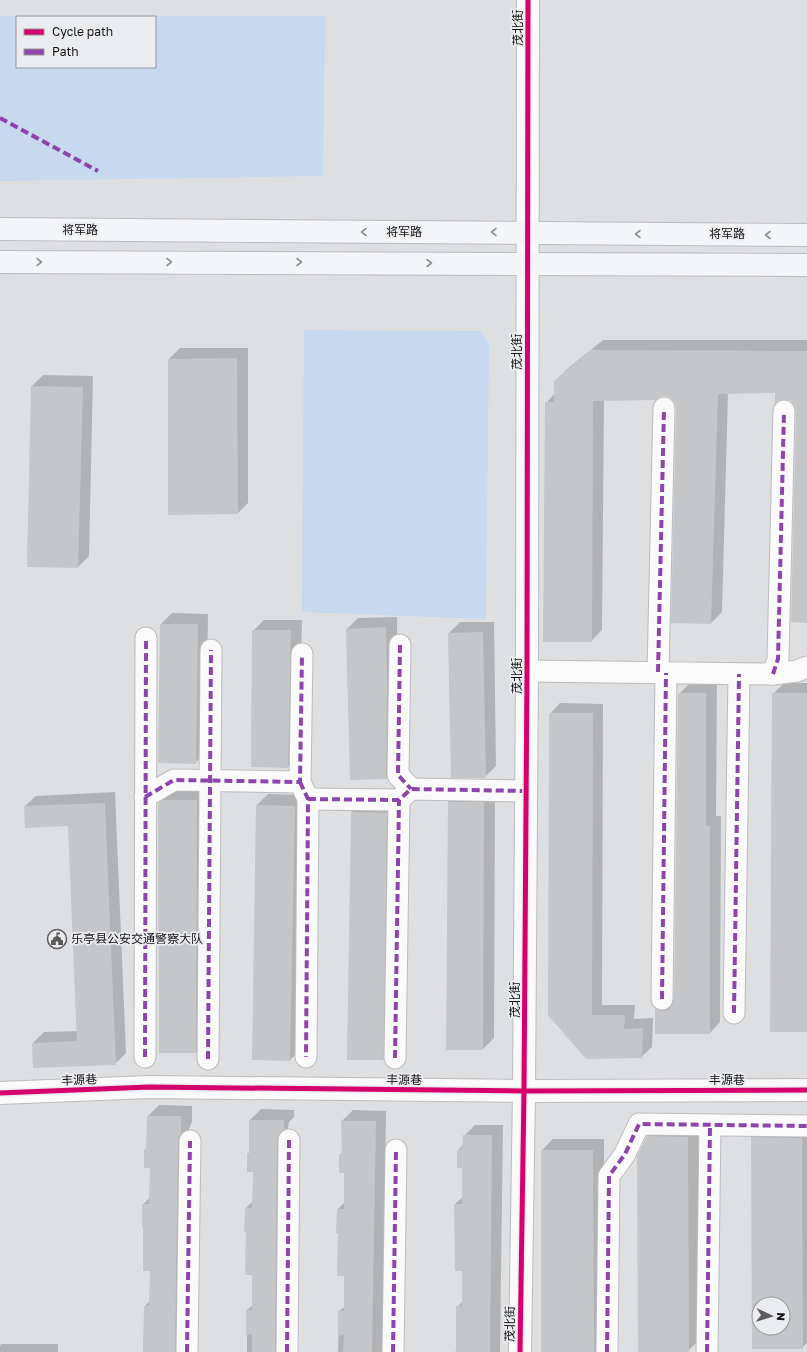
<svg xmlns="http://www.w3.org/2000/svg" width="807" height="1352" font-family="'Golos Text','Noto Sans SC',sans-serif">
	<rect width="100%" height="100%" fill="#dedfe1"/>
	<g fill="#c7d8ef" fill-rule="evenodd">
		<path d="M 0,16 L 325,16 L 323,176 L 0,181 ZM 17,17 L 155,17 L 155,67 L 17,67 Z"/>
		<path d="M 304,330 L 480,331 L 489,343 L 486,619 L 302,612 Z"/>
	</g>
	<g fill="#0003" fill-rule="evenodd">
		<path d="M 603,340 L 807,340 L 807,622 L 797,411 L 796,405 L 791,400 L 776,392 L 728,393 L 722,612 L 711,623 L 676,402 L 671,397 L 665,395 L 604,399 L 602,630 L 591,641 L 546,403 L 555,393 L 555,382 L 566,370 Z"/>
		<path d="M 180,348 L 248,348 L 248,503 L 237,514 L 169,359 Z"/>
		<path d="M 43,375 L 93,376 L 89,556 L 78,567 L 32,386 Z"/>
		<path d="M 172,613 L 208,614 L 206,752 L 195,763 L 161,624 Z"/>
		<path d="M 397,617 L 398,767 L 387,778 L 351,779 L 347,629 L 358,618 Z"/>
		<path d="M 264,620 L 302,620 L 299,756 L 288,767 L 253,631 Z"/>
		<path d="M 460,622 L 494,622 L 496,766 L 485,777 L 449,633 Z"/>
		<path d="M 690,683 L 717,683 L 716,816 L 721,816 L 720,1022 L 710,1033 L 656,1009 L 667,998 L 675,1000 L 679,694 Z"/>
		<path d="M 784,683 L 807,683 L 807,1031 L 773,694 Z"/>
		<path d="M 560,703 L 603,704 L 602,1005 L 635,1005 L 634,1019 L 653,1018 L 652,1047 L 641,1057 L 587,1058 L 550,714 Z"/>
		<path d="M 207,789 L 207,1041 L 196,1052 L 159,804 L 170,793 L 175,790 Z"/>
		<path d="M 459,791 L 495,792 L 494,1038 L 483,1049 L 448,802 Z"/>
		<path d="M 115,792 L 126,1053 L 115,1064 L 33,1043 L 44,1032 L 78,1031 L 69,825 L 25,806 L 36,796 Z"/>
		<path d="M 268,794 L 306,795 L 301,1049 L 290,1060 L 253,1059 L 257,805 Z"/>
		<path d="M 363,801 L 397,802 L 394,1048 L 383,1059 L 352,812 Z"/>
		<path d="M 159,1105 L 192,1106 L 192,1122 L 189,1129 L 186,1340 L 188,1352 L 143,1352 L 145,1306 L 150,1301 L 151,1270 L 143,1204 L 151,1197 L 151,1167 L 147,1148 L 148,1116 Z"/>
		<path d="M 261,1109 L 294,1110 L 294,1117 L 289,1122 L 288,1128 L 286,1340 L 291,1352 L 247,1352 L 247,1310 L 253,1305 L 253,1274 L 247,1231 L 246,1208 L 253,1201 L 254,1171 L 248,1154 L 250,1152 L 250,1120 Z"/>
		<path d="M 353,1110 L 386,1111 L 383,1352 L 338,1352 L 339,1311 L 345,1306 L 345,1275 L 339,1232 L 338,1209 L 345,1202 L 345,1172 L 340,1155 L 343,1152 L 342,1121 Z"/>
		<path d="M 475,1125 L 503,1125 L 500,1352 L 455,1352 L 457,1350 L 457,1307 L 463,1301 L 463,1270 L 455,1204 L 463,1197 L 463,1167 L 458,1150 L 464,1144 L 464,1136 Z"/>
		<path d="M 659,1126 L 698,1126 L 699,1340 L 688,1351 L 647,1137 Z"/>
		<path d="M 763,1127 L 807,1127 L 807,1343 L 802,1348 L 753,1348 L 752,1138 ZM 759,1304 L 783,1304 L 783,1328 L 759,1328 Z"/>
		<path d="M 553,1139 L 604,1139 L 604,1352 L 542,1352 L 542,1150 Z"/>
		<path d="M 1,1344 L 58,1344 L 58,1352 L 0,1352 L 0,1346 Z"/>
	</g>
	<g fill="#c5c6c7" fill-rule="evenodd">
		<path d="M 591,350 L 807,351 L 807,623 L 791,622 L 796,411 L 795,406 L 791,401 L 784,399 L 779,400 L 775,404 L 775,393 L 718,394 L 711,624 L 671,623 L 676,408 L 675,403 L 671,398 L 665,396 L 659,397 L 656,400 L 593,401 L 592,642 L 543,642 L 545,402 L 554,402 L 554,381 Z"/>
		<path d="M 237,358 L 238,514 L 168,515 L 168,359 Z"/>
		<path d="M 31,386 L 83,387 L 78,568 L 27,567 Z"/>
		<path d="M 160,624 L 198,624 L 196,764 L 158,763 Z"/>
		<path d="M 386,627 L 387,681 L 386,775 L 387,779 L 350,780 L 346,629 Z"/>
		<path d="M 252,630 L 291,630 L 288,768 L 251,767 Z"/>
		<path d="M 483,632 L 486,778 L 451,778 L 448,633 Z"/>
		<path d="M 678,693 L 706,693 L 706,826 L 710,826 L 710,1034 L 655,1034 L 655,1008 L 661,1011 L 668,1010 L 672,1005 L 674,999 Z"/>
		<path d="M 772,693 L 807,693 L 807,1032 L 770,1032 Z"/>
		<path d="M 549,713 L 593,713 L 592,1015 L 625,1015 L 624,1029 L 643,1028 L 642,1058 L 586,1059 L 548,1015 Z"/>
		<path d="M 163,800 L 197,800 L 196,1053 L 159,1053 L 158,803 Z"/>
		<path d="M 448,802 L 484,802 L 483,1050 L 446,1050 Z"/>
		<path d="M 105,803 L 116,1065 L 33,1068 L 32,1043 L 77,1041 L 68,826 L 25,828 L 24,806 Z"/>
		<path d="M 256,805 L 295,806 L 290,1061 L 252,1060 Z"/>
		<path d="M 351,812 L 387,813 L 384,1060 L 347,1060 Z"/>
		<path d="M 147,1116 L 181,1116 L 181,1133 L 178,1141 L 175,1352 L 143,1352 L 144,1306 L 149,1306 L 150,1271 L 143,1271 L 143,1228 L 142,1228 L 142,1204 L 149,1204 L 150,1168 L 144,1168 L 144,1149 L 146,1149 Z"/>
		<path d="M 249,1120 L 284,1120 L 284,1129 L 279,1134 L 277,1140 L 275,1352 L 252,1352 L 252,1334 L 246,1335 L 246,1310 L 252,1310 L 252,1275 L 245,1275 L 246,1232 L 244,1232 L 245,1208 L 252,1208 L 253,1172 L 247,1172 L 247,1153 L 249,1153 Z"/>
		<path d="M 341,1121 L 376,1121 L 372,1352 L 343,1352 L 344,1335 L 338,1336 L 338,1311 L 344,1311 L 344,1276 L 337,1276 L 338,1233 L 336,1233 L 337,1209 L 344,1209 L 344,1173 L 339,1173 L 339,1154 L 342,1154 Z"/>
		<path d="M 463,1135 L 492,1135 L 490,1352 L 456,1352 L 456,1306 L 462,1306 L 462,1271 L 455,1271 L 454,1204 L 462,1204 L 462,1168 L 457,1168 L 457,1150 L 462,1149 Z"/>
		<path d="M 647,1136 L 688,1137 L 689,1352 L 638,1352 L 637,1156 Z"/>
		<path d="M 751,1137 L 802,1138 L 803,1349 L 752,1349 ZM 759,1304 L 783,1304 L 783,1328 L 759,1328 Z"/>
		<path d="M 541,1150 L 593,1150 L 594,1352 L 541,1352 Z"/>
	</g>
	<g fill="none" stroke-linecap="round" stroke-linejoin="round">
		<defs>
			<g id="minor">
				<path d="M 400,645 L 398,775 L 411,789"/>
				<path d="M 527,671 L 773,674 L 797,671 L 807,667"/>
				<path d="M 658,672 L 664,408"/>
				<path d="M 773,674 L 778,659 L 784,411"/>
				<path d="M 300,782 L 308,799 L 306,1057"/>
				<path d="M 145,797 L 174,780 L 300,782 L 302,654"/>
				<path d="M 308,799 L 399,800 L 411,789 L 526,791"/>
				<path d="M 662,999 L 666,673"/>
				<path d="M 734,1013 L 739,674"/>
				<path d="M 145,1057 L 146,638"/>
				<path d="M 395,1058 L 399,800"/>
				<path d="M 208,1059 L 211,650"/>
				<path d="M 187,1352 L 190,1141"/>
				<path d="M 287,1352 L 289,1140"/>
				<path d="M 393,1352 L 396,1150"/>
				<path d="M 607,1352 L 609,1176 L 625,1154 L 639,1124 L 807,1126"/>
				<path d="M 707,1352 L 710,1125"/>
			</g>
			<g id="tertiary">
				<path d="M 0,1093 L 149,1087 L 524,1091 L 807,1090"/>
				<path d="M 520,1352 L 524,1091 L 527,671 L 528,0"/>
			</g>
			<g id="secondary">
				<path d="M 0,229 L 807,235"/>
				<path d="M 0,262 L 807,265"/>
			</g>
		</defs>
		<use href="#minor" stroke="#bbbcbe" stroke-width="23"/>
		<use href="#tertiary" stroke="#bbbcbe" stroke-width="24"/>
		<use href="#secondary" stroke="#bbbcbe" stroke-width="24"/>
		<use href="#minor" stroke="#fafafa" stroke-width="21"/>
		<use href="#tertiary" stroke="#fafafa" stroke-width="22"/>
		<use href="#secondary" stroke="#f4f5f6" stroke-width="22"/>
		<g stroke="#8e44ad" stroke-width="4" stroke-dasharray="8 4" stroke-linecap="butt">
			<path d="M 0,118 L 98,171"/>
			<path d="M 400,645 L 398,775 L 411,789"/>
			<path d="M 658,672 L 664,408"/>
			<path d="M 773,674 L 778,659 L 784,411"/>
			<path d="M 300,782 L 308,799 L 306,1057"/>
			<path d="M 145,797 L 174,780 L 300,782 L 302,654"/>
			<path d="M 308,799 L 399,800 L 411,789 L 526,791"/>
			<path d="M 662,999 L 666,673"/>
			<path d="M 734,1013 L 739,674"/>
			<path d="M 145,1057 L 146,638"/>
			<path d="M 395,1058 L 399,800"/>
			<path d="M 208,1059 L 211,650"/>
			<path d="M 187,1352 L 190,1141"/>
			<path d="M 287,1352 L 289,1140"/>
			<path d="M 393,1352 L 396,1150"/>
			<path d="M 607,1352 L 609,1176 L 625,1154 L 639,1124 L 807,1126"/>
			<path d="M 707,1352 L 710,1125"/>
		</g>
		<defs>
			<g id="cycleway">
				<path d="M 0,1093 L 149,1087 L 524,1091 L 807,1090"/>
				<path d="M 520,1352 L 524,1091 L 527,671 L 528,0"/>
			</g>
		</defs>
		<use href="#cycleway" stroke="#eaecef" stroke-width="8"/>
		<use href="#cycleway" stroke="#d6006c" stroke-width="5"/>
	</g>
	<defs><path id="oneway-chevron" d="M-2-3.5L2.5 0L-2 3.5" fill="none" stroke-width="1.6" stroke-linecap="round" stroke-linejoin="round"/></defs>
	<g stroke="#8f9091">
		<use href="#oneway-chevron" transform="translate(364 232) rotate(-180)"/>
		<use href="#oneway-chevron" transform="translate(494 232) rotate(-180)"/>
		<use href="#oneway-chevron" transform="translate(638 234) rotate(-180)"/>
		<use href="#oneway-chevron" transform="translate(768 235) rotate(-180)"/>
		<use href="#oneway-chevron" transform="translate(39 262)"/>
		<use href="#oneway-chevron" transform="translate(169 262)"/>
		<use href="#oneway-chevron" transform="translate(299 262)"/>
		<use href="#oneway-chevron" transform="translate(429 263)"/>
	</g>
	<defs>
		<symbol id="civic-ring" viewBox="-11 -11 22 22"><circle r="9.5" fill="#eaecef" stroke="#5b5b5c" stroke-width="1.5"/><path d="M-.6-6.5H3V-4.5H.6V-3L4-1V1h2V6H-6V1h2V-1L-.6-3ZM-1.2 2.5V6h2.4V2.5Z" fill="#5b5b5c"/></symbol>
	</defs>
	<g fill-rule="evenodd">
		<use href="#civic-ring" x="46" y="928" width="22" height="22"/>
	</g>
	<g text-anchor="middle" stroke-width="3.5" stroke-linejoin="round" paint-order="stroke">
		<g font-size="12" fill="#141415" stroke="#eaecef">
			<text transform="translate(518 28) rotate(-90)" y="4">茂北街</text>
			<text x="80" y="234">将军路</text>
			<text x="404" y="236">将军路</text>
			<text x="727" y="238">将军路</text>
			<text transform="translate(517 352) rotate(-90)" y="4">茂北街</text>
			<text transform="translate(517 676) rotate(-90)" y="4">茂北街</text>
			<text transform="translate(515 1000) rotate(-90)" y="4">茂北街</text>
			<text transform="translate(79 1080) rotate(-2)" y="4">丰源巷</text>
			<text transform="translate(404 1080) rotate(1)" y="4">丰源巷</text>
			<text x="727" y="1084">丰源巷</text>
			<text transform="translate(510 1324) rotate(-89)" y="4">茂北街</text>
		</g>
		<g font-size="12" fill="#141415" stroke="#eaecef" text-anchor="start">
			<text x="71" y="943">乐亭县公安交通警察大队</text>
		</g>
	</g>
	<rect x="16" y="16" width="140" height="52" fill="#eaecef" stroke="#949698"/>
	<rect x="24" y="29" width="20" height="6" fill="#d6006c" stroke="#949698"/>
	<text x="52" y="36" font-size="12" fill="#141415">Cycle path</text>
	<rect x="24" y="49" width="20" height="6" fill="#8e44ad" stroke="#949698"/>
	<text x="52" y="56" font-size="12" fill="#141415">Path</text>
	<g transform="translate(771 1316) rotate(94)"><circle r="19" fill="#eaecef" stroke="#949698"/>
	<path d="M0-3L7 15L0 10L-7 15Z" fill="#5b5b5c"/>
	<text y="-6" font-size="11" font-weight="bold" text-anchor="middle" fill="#141415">N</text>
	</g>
</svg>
